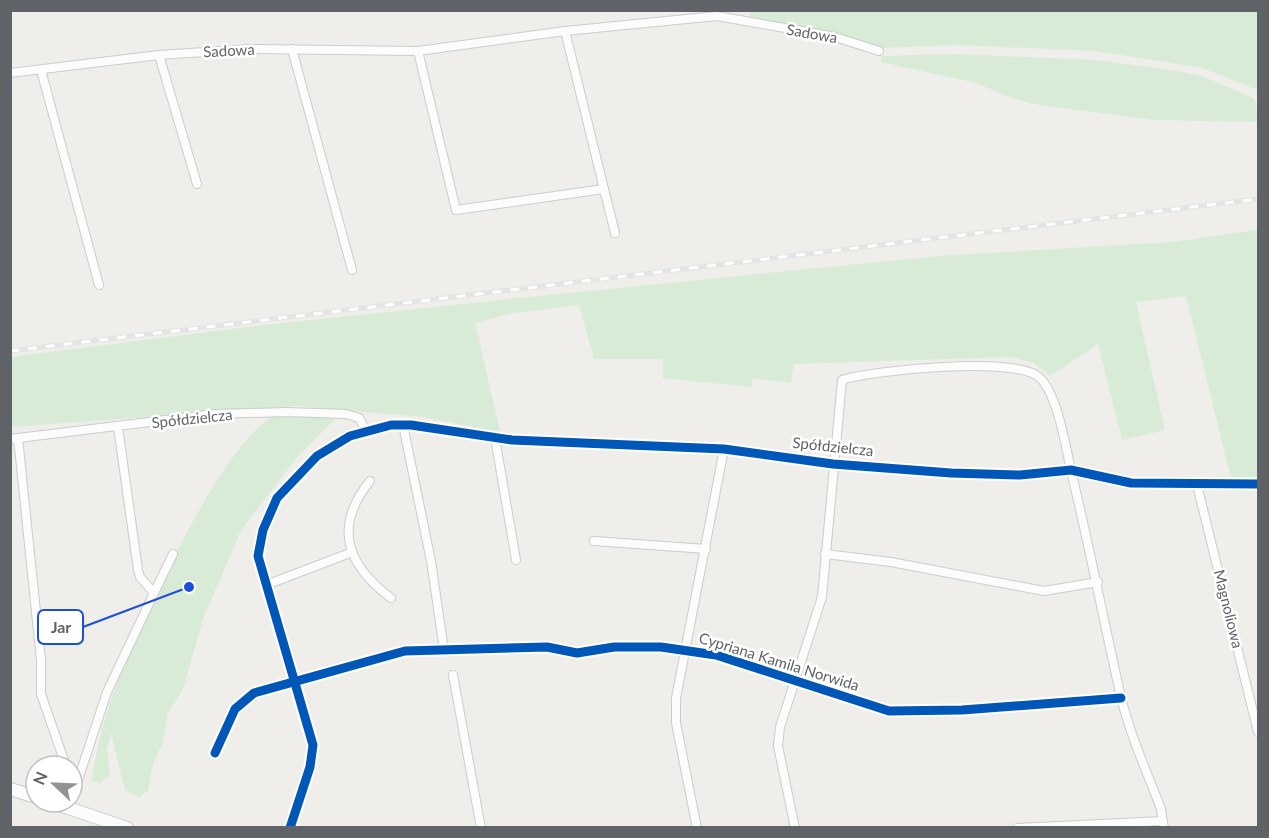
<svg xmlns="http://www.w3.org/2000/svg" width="1269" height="838" font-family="Lato,sans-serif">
	<rect width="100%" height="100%" fill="#efeeea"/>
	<g fill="#d8ebd6">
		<path d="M 749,11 L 1258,11 L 1258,90 L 1203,68 L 1096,51 L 955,45 L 882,48 L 837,34 L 753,22 Z"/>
		<path d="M 955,54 L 1096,60 L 1177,71 L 1202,76 L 1255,99 L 1258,122 L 1154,120 L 1033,104 L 1012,98 L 976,83 L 881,62 L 881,56 Z"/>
		<path d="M 1258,230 L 1258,481 L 1232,482 L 1186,296 L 1136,302 L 1165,430 L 1122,440 L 1098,344 L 1050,376 L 1034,363 L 1011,357 L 794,364 L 791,383 L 753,378 L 751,387 L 663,378 L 663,359 L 594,359 L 579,305 L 513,313 L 475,323 L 500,432 L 423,417 L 297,406 L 11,427 L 10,357 L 264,325 L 528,297 L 938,256 L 1173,242 Z"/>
		<path d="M 276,415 L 336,418 L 299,455 L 241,530 L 203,619 L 183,689 L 168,713 L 163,742 L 153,764 L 148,791 L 139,797 L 125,790 L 111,733 L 107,750 L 110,776 L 100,783 L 91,781 C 97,752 102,724 112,697 C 137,632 218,444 276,415 Z"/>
	</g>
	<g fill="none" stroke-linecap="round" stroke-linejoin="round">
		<defs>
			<g id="street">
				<path d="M 565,31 L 604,189"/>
				<path d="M 292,49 L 352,270"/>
				<path d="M 418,51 L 456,210 L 604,189 L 615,233"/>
				<path d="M 159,55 L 197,184"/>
				<path d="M 41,70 L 99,285"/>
				<path d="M 10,73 L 159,55 L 250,49 L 418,51 L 565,31 L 717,16 L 835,37 L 879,51"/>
				<path d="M 403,425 L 431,561 L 444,650"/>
				<path d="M 18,438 L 41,660 L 41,694 L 66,766"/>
				<path d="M 495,438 L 516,560"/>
				<path d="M 10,439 L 215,414 L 287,412 L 346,414 L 359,418 L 366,430"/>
				<path d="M 370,481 C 332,528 348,566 391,598"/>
				<path d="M 1197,485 L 1258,732"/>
				<path d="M 594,541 L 706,549"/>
				<path d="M 825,554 L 891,562 L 1044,591 L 1098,582"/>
				<path d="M 266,585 L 350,553"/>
				<path d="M 154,593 L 173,554"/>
				<path d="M 453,675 L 481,828"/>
				<path d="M 215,753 L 235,709 L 254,693 L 405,651 L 547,647 L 577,653 L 614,647 L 661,647 L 716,655 L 889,711 L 962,710 L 1121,698"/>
				<path d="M 74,792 L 107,692 L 154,593 L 140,577 L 138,570 L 118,427"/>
				<path d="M 290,828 L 310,767 L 313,745 L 258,556 L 263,530 L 277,498 L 317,456 L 350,436 L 391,425 L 411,425 L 512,440 L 724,449 L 833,464 L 951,473 L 1020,475 L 1071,470 L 1131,483 L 1258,484"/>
				<path d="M 697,828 L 676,723 L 676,698 L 724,449"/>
				<path d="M 795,828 L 778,746 L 780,727 L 822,597 L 842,380 C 873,370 1015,356 1039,377 C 1058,394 1066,449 1072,475 C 1090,549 1104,623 1121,697 C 1130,735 1147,772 1161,809 L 1164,828"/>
				<path d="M 1017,828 L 1163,821"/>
			</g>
			<g id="secondary">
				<path d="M 10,789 L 36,797"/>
				<path d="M 51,802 L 127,828"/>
			</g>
		</defs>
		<use href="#street" stroke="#cbcccc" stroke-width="10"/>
		<use href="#secondary" stroke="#cacacb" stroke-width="14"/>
		<use href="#street" stroke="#fdfcfc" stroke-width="8"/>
		<use href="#secondary" stroke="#fdfcfc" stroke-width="12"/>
		<defs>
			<path id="rail" d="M 10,351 L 1258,199"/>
		</defs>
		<use href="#rail" stroke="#e4e4e4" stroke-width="5"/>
		<use href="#rail" stroke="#fff" stroke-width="3" stroke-dasharray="9" stroke-linecap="butt"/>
		<defs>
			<g id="cycleway">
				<path d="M 215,753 L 235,709 L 254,693 L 405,651 L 547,647 L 577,653 L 614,647 L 661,647 L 716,655 L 889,711 L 962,710 L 1121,698"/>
				<path d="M 290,828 L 310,767 L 313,745 L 258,556 L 263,530 L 277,498 L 317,456 L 350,436 L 391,425 L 411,425 L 512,440 L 724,449 L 833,464 L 951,473 L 1020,475 L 1071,470 L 1131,483 L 1258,484"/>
			</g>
		</defs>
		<use href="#cycleway" stroke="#fff" stroke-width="13"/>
		<use href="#cycleway" stroke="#0057b8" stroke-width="9"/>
	</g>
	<g text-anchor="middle" stroke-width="5" stroke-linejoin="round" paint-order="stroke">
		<g font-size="15" fill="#5f6368" stroke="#fff">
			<text transform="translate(812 34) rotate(10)" y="5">Sadowa</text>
			<text transform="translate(229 51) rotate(-3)" y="5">Sadowa</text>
			<text transform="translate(192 419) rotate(-6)" y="5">Spółdzielcza</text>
			<text transform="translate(833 447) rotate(6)" y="5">Spółdzielcza</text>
			<text transform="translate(1228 609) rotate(76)" y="5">Magnoliowa</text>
			<text transform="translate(779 662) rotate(17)" y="5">Cypriana Kamila Norwida</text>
		</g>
	</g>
	<path fill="none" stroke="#1d4ed8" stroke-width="2" d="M189 587L83 627"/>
	<circle fill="#1d4ed8" stroke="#fff" stroke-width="2" cx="189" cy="587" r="6"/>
	<rect fill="#fff" stroke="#1d4ed8" stroke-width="2" x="38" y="610" width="45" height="34" rx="6"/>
	<g font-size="16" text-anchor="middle" font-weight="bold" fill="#5f6368">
		<text x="61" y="633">Jar</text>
	</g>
	<rect width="1269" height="838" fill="none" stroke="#5f6368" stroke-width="24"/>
	<g transform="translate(54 784) rotate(293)"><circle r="28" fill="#ffffff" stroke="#bfc1c3" stroke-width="1.5"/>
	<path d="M0-4.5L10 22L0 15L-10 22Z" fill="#919496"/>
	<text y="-9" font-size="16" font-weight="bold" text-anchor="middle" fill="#5f6368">N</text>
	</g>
</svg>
